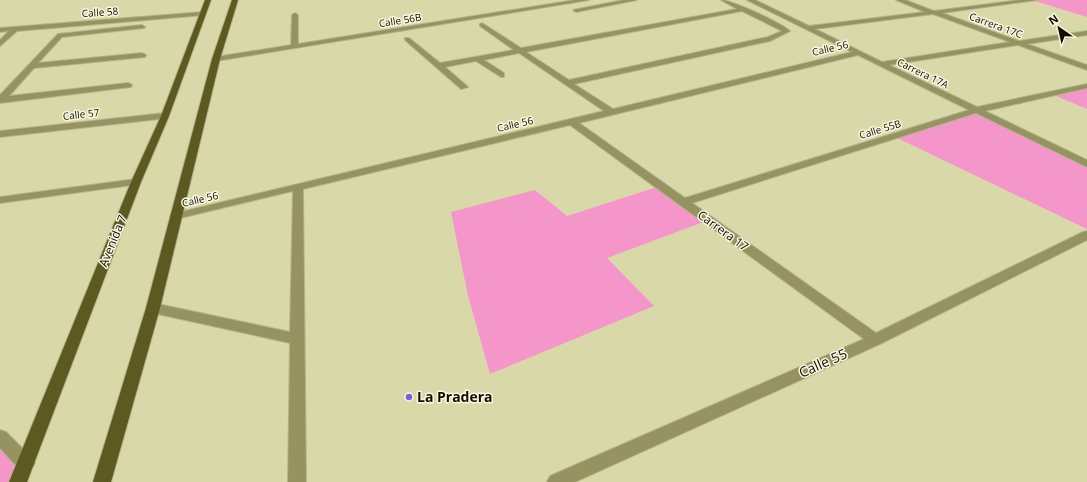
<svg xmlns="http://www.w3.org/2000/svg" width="1087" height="482" font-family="'Open Sans',sans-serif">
	<rect width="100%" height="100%" fill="#d9d8a8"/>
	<g fill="#f596ca">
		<path d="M 1032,0 L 1087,0 L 1087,17 Z"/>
		<path d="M 1087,86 L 1087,109 L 1049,93 Z"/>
		<path d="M 977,110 L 1087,164 L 1087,229 L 893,136 Z"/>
		<path d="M 660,186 L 709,220 L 607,258 L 654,306 L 490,374 L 468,296 L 451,212 L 535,190 L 567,216 Z"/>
		<path d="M 0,437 L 26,463 L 18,482 L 0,482 Z"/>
	</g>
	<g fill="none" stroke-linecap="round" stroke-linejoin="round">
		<defs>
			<g id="minor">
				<path d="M 575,0 L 589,0 L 216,61 L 212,59 L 216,57 L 291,45 L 292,15 L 295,13 L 298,15 L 298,44 Z"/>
				<path d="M 624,0 L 637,0 L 576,12 L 573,10 Z"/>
				<path d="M 721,0 C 732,0 781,23 790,31 L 770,41 L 574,84 L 613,109 L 852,52 L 747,0 L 755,0 L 809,26 L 925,12 L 896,0 L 905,0 L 934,11 L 1020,0 L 1037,0 L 942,13 L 1019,41 L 1087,31 L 1087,35 L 1027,44 L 1087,65 L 1087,70 L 1018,45 L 889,65 L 977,107 L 1087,84 L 1087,88 L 985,111 L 1087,160 L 1087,167 L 976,113 L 692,203 L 876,333 L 1083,232 L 1087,231 L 1087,240 L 880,344 L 575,482 L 547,482 L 550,476 L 864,339 L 570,125 L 303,189 L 306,482 L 288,482 L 290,343 L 153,313 L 148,311 L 146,308 L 148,305 L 153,303 L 290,332 L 293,191 L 176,219 L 172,218 L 170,216 L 172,214 L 604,111 L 519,53 L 484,60 L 504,73 L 504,77 L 501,77 L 476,61 L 445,67 L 468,87 L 461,89 L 405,40 L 405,38 L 409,38 L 440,63 L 514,50 L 480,26 L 480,24 L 482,23 L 521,48 L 737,9 ZM 742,11 L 782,31 L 768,37 L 569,80 L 526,52 ZM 933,14 L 1010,42 L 882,62 L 815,29 ZM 858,55 L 969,110 L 685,198 L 579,123 Z"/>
				<path d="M 203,12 L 206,14 L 205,15 L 17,31 L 0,46 L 0,40 L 9,31 L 0,32 L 0,28 Z"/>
				<path d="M 142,25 L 145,27 L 144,28 L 62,37 L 38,63 L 142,53 L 146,55 L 145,57 L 34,68 L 9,96 L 128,83 L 132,85 L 131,87 L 0,103 L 0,95 L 58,34 Z"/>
				<path d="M 165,113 L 168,114 L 168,118 L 0,137 L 0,131 Z"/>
				<path d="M 136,179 L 141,182 L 140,184 L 0,203 L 0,197 Z"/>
				<path d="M 0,430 L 6,432 L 32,458 L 35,463 L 32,468 C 18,473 9,457 0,448 Z"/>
			</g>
			<g id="major">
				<path d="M 205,0 L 211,0 L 169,116 L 141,182 L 27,482 L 9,482 L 131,182 L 161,116 Z"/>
				<path d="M 232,0 L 238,0 L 220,59 L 160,308 L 111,482 L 93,482 L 146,308 L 212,59 Z"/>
			</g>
		</defs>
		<use href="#minor" stroke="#b5b48a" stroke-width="2"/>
		<use href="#major" stroke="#b5b48a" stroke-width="2"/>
		<use href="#minor" fill="#959362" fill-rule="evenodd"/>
		<use href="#major" fill="#5d5a21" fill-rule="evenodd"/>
	</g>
	<circle fill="#7563dd" stroke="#f8f7df" stroke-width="1.5" cx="409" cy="397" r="4"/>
	<g text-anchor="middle" stroke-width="3" stroke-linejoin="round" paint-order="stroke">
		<g font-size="10" fill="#0f0e01" stroke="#f8f7df">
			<text transform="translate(100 12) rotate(-4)" y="4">Calle 58</text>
			<text transform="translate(400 20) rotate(-9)" y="4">Calle 56B</text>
			<text transform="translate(996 25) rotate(20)" y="4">Carrera 17C</text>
			<text transform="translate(830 48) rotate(-13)" y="4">Calle 56</text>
			<text transform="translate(923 73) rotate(26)" y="4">Carrera 17A</text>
			<text transform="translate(81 114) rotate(-6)" y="4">Calle 57</text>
			<text transform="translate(515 124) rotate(-13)" y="4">Calle 56</text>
			<text transform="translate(880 129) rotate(-17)" y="4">Calle 55B</text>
			<text transform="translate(200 199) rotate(-13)" y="4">Calle 56</text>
		</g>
		<g font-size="12" fill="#0f0e01" stroke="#f8f7df">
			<text transform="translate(723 231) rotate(36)" y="4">Carrera 17</text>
			<text transform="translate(113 241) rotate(-68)" y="4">Avenida 7</text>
		</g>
		<g font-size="14" fill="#0f0e01" stroke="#f8f7df">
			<text transform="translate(823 363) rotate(-24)" y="5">Calle 55</text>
		</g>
		<g font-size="14" font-weight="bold" fill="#0f0e01" stroke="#f8f7df" text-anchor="start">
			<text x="417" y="402">La Pradera</text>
		</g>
	</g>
	<g transform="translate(1059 28) rotate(326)" stroke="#f8f7df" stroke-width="3" paint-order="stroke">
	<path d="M0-3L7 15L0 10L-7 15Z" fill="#0f0e01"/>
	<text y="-6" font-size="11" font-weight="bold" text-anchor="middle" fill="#0f0e01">N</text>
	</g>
</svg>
